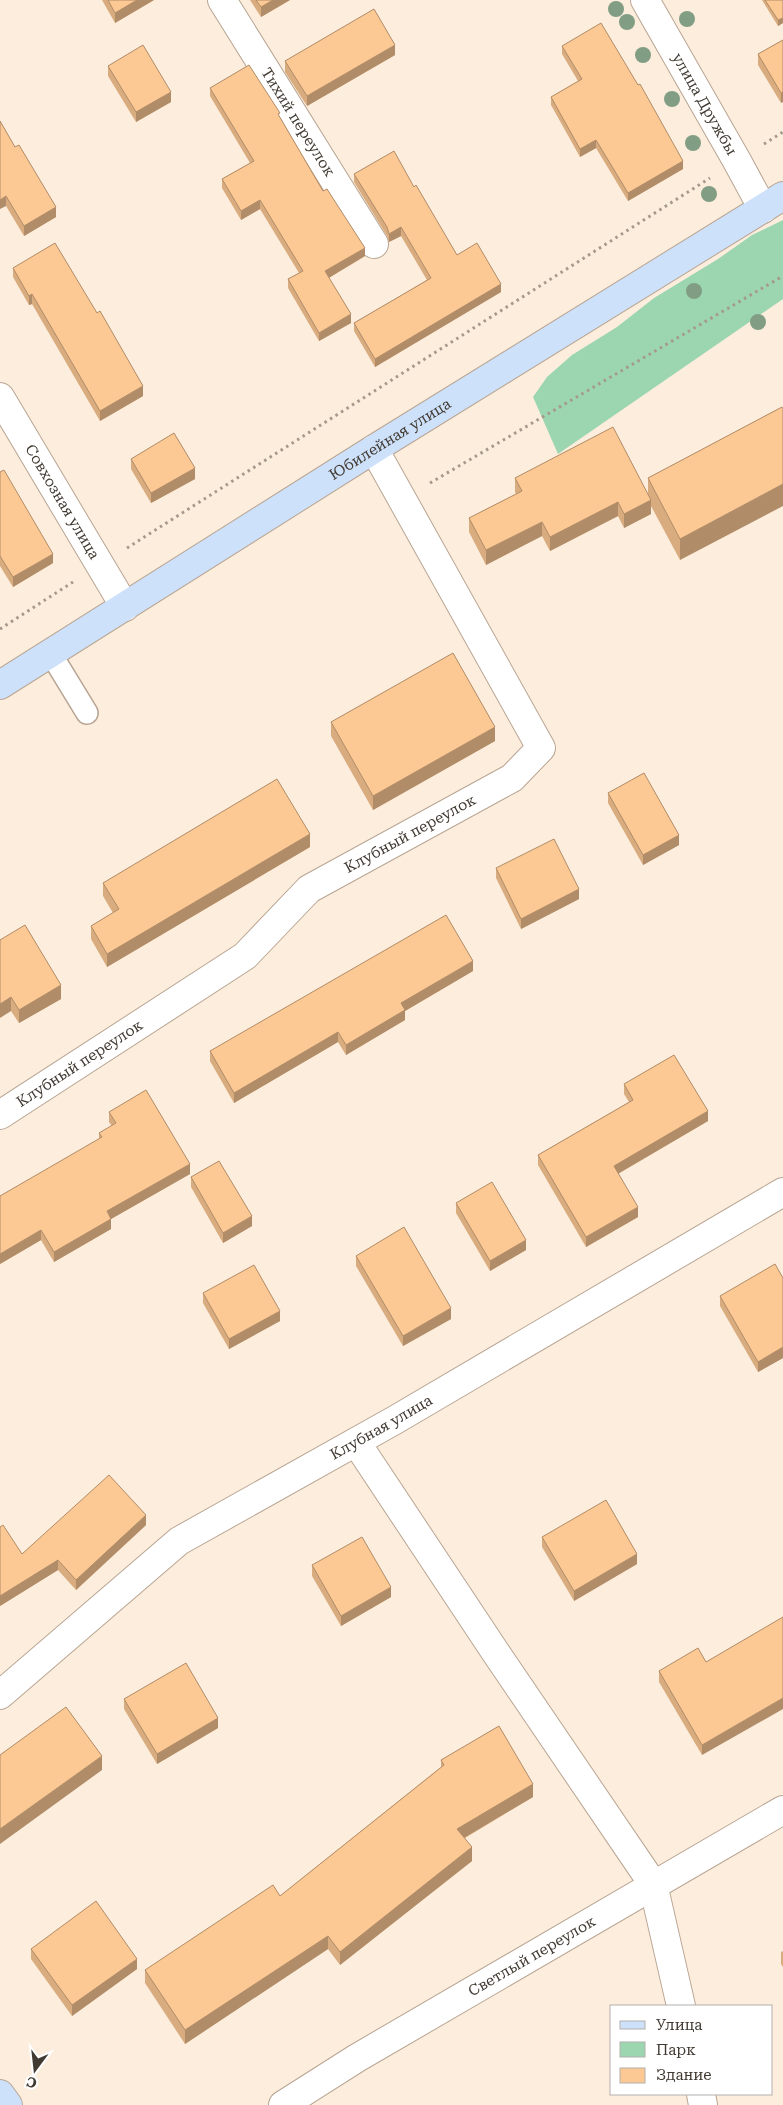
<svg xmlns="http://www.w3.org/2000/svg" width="783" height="2105" font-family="'Roboto Serif',serif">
	<rect width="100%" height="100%" fill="#fdeddd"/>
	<path fill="#9cd6b1" d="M 783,220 L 783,299 L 558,454 L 533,397 L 547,377 L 572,355 L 617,327 L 654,298 L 718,259 L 752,235 Z"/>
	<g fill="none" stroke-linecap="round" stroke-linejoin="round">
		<defs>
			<path id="lane" d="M 51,654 L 87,713"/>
			<g id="street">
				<path id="s1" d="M 222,0 L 374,244"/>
				<path id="s2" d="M 645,0 L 737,161 L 763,209"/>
				<path id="s3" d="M 0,397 L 125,607"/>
				<path id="s4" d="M 0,1115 L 245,956 L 309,889 L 512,778 L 541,748 L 374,449"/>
				<path d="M 356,1442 L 496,1653 L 653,1884 L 681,2006"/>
				<path id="s5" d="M 0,1695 L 179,1541 L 395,1420 L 783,1192"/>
				<path d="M 701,2094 L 703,2105"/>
				<path id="s6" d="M 283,2105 L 357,2058 L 783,1810"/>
			</g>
			<g id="secondary">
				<path id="s7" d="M 0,685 L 374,449 L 783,196"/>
				<path d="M 0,2094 L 8,2105"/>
			</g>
		</defs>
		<use href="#lane" stroke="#b8a593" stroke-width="24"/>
		<use href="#street" stroke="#b8a593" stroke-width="30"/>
		<use href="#secondary" stroke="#b8a593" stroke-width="30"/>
		<g stroke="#a5998d" stroke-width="3" stroke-dasharray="2.5 4" stroke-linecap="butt">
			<path d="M 764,144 L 783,132"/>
			<path d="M 430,483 L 783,276"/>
			<path d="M 127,548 L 710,178"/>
			<path d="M 0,629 L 73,582"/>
		</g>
		<use href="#lane" stroke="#fff" stroke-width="21"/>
		<use href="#street" stroke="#fff" stroke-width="28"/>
		<use href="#secondary" stroke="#cee1fa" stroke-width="28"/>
	</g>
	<g fill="#819d83">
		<circle cx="616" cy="9" r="8"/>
		<circle cx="687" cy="19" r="8"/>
		<circle cx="627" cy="22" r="8"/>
		<circle cx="643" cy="55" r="8"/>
		<circle cx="672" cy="99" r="8"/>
		<circle cx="693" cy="143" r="8"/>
		<circle cx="709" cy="194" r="8"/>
		<circle cx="694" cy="291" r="8"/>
		<circle cx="758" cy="322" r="8"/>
	</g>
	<g fill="#d9ac7f">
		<path d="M 102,0 L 154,0 L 115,23 Z"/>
		<path d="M 250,0 L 290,0 L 261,17 Z"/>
		<path d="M 762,0 L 783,0 L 783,23 L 778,26 Z"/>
		<path d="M 783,40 L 781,103 L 758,65 L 758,54 Z"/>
		<path d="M 562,46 L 683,169 L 628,201 L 596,148 L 580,157 L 551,105 L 551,97 L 578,81 L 562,54 Z"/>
		<path d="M 395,55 L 307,106 L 285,72 L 285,61 Z"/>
		<path d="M 108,66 L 171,102 L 136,122 L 108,76 Z"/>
		<path d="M 210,88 L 280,117 L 323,191 L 365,256 L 329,278 L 351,323 L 319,341 L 288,288 L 288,279 L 299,273 L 260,209 L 241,220 L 222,188 L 222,179 L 250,163 L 210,96 Z"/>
		<path d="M 0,121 L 56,217 L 24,236 L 6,206 Z"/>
		<path d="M 354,174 L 414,187 L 457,255 L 501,292 L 375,367 L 354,331 L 354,323 L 427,280 L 401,236 L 389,242 L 387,236 L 354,182 Z"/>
		<path d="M 13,268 L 143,396 L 100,421 L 32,304 L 29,305 L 13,277 Z"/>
		<path d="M 782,407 L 680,560 L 651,506 L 651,514 L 624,528 L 618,516 L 550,551 L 542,536 L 486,565 L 469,532 L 469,518 L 516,494 L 515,492 L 515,478 L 648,494 L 648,478 Z"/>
		<path d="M 131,459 L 195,479 L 151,503 L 131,469 Z"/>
		<path d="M 0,472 L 53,563 L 13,587 L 0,566 Z"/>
		<path d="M 331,722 L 495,741 L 373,810 L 331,736 Z"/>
		<path d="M 608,793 L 679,845 L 643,865 L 608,803 Z"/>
		<path d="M 310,847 L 107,967 L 91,939 L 91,926 L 113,913 L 103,896 L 103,883 Z"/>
		<path d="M 496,868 L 579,899 L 521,929 L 496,878 Z"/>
		<path d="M 0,940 L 61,999 L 19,1023 L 11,1011 Z"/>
		<path d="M 473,971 L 405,1011 L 405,1020 L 346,1055 L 338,1042 L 234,1103 L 210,1061 L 210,1051 Z"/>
		<path d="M 624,1084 L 708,1121 L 618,1174 L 638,1217 L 586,1247 L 538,1165 L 538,1155 L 629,1102 L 624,1094 Z"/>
		<path d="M 109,1112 L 190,1174 L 111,1219 L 111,1229 L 54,1262 L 41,1240 L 0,1264 L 99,1139 L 99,1133 L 112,1126 L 109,1122 Z"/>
		<path d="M 191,1177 L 252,1226 L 223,1243 L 191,1187 Z"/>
		<path d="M 456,1203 L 526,1250 L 490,1271 L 456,1213 Z"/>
		<path d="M 356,1256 L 451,1319 L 403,1346 L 356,1266 Z"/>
		<path d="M 783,1278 L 783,1358 L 758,1372 L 720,1306 L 720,1296 Z"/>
		<path d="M 203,1293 L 280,1321 L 229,1349 L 203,1303 Z"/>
		<path d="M 146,1525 L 76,1590 L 58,1570 L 0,1606 L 0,1527 L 22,1554 Z"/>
		<path d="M 542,1537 L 637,1564 L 574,1601 L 542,1547 Z"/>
		<path d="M 312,1565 L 391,1597 L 341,1626 L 312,1576 Z"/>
		<path d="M 706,1662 L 702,1755 L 659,1682 L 659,1671 Z"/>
		<path d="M 124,1699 L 218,1728 L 157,1764 L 124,1709 Z"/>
		<path d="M 441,1760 L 533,1797 L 465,1838 L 472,1861 L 340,1965 L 328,1949 L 185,2044 L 145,1983 L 145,1970 L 280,1896 L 441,1767 Z"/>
		<path d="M 31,1949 L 137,1969 L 72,2016 L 31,1959 Z"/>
		<path d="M 783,1951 L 783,1967 L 781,1964 L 781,1952 Z"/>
	</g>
	<g fill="#b08c68">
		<path d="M 137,0 L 154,0 L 115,23 L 115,13 Z"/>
		<path d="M 273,0 L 290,0 L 261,17 L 261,7 Z"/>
		<path d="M 783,18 L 783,23 L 778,26 L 778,20 Z"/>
		<path d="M 395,45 L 395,55 L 307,106 L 307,96 Z"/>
		<path d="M 171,92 L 171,102 L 136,122 L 136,112 Z"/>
		<path d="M 783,92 L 783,102 L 781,103 L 781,93 Z"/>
		<path d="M 596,140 L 596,148 L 580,157 L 580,149 Z"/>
		<path d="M 683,161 L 683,169 L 628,201 L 628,193 Z"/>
		<path d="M 6,196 L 6,206 L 0,209 L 0,200 Z"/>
		<path d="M 260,200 L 260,209 L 241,220 L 241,211 Z"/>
		<path d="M 56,207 L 56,217 L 24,236 L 24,226 Z"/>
		<path d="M 401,227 L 401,236 L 389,242 L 389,234 Z"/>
		<path d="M 365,248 L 365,256 L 325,280 L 325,271 Z"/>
		<path d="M 501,284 L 501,292 L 375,367 L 375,359 Z"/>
		<path d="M 32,294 L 32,304 L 29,305 L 29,296 Z"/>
		<path d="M 351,314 L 351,323 L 319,341 L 319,333 Z"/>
		<path d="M 143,386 L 143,396 L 100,421 L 100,411 Z"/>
		<path d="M 195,468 L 195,479 L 151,503 L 151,493 Z"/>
		<path d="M 783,484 L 783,506 L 680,560 L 680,539 Z"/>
		<path d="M 651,500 L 651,514 L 624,528 L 624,514 Z"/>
		<path d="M 618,502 L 618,516 L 550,551 L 550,537 Z"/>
		<path d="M 542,522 L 542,536 L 486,565 L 486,550 Z"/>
		<path d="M 53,554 L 53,563 L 13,587 L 13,577 Z"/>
		<path d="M 495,727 L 495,741 L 373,810 L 373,796 Z"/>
		<path d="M 310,834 L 310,847 L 107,967 L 107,954 Z"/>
		<path d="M 679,835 L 679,845 L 643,865 L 643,855 Z"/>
		<path d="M 579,889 L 579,899 L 521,929 L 521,919 Z"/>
		<path d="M 473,961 L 473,971 L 405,1011 L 405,1020 L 346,1055 L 346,1045 L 401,1003 Z"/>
		<path d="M 61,985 L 61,999 L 19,1023 L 19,1010 Z"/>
		<path d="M 11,997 L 11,1011 L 0,1018 L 0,1004 Z"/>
		<path d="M 338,1032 L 338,1042 L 234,1103 L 234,1093 Z"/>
		<path d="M 708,1111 L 708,1121 L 614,1176 L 614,1166 Z"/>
		<path d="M 190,1164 L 190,1174 L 111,1219 L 111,1229 L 54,1262 L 54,1252 L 107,1211 Z"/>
		<path d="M 638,1207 L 638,1217 L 586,1247 L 586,1237 Z"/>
		<path d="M 252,1216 L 252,1226 L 223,1243 L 223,1233 Z"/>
		<path d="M 41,1230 L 41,1240 L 0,1264 L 0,1254 Z"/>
		<path d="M 526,1240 L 526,1250 L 490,1271 L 490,1261 Z"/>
		<path d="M 451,1308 L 451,1319 L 403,1346 L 403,1336 Z"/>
		<path d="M 280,1311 L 280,1321 L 229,1349 L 229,1339 Z"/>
		<path d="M 783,1347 L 783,1358 L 758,1372 L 758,1362 Z"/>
		<path d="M 146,1515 L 146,1525 L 76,1590 L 76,1580 Z"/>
		<path d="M 637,1554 L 637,1564 L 574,1601 L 574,1591 Z"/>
		<path d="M 58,1560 L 58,1570 L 0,1606 L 0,1596 Z"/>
		<path d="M 391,1587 L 391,1597 L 341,1626 L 341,1616 Z"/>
		<path d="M 783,1698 L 783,1709 L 702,1755 L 702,1745 Z"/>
		<path d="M 218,1718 L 218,1728 L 157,1764 L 157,1754 Z"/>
		<path d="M 102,1756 L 102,1770 L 0,1844 L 0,1829 Z"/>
		<path d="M 533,1784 L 533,1797 L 457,1842 L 457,1829 Z"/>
		<path d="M 472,1847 L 472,1861 L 340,1965 L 340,1952 Z"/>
		<path d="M 328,1936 L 328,1949 L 185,2044 L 185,2030 Z"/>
		<path d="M 137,1959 L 137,1969 L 72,2016 L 72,2005 Z"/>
	</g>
	<g fill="#fcc894" stroke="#b08c68">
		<path d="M 108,0 L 137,0 L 115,13 Z"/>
		<path d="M 256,0 L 273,0 L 261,7 Z"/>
		<path d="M 765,0 L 783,0 L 783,18 L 778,20 Z"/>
		<path d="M 374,9 L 395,45 L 307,96 L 285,61 Z"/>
		<path d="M 601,23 L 638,85 L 640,84 L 683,161 L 628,193 L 596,140 L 580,149 L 551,97 L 582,79 L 562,46 Z"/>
		<path d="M 783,40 L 783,92 L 781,93 L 758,54 Z"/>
		<path d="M 143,45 L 171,92 L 136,112 L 108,66 Z"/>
		<path d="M 249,65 L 280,113 L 278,114 L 323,191 L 327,189 L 365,248 L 325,271 L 351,314 L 319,333 L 288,279 L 303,271 L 260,200 L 241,211 L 222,179 L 254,161 L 210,88 Z"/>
		<path d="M 0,121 L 15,147 L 19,145 L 56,207 L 24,226 L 6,196 L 0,200 Z"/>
		<path d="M 394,151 L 414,187 L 416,185 L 457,255 L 477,243 L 501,284 L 375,359 L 354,323 L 431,278 L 401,227 L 389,234 L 387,227 L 354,174 Z"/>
		<path d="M 55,243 L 97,313 L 100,311 L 143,386 L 100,411 L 32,294 L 29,296 L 13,268 Z"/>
		<path d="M 782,407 L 783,409 L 783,484 L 680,539 L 648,478 Z"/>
		<path d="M 613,427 L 651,500 L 624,514 L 618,502 L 550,537 L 542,522 L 486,550 L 469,518 L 522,491 L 515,478 Z"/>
		<path d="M 174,433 L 195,468 L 151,493 L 131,459 Z"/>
		<path d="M 4,470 L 53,554 L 13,577 L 0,556 L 0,472 Z"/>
		<path d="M 453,653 L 495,727 L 373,796 L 331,722 Z"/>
		<path d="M 644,773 L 679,835 L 643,855 L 608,793 Z"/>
		<path d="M 277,779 L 310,834 L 107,954 L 91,926 L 119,909 L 103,883 Z"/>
		<path d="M 554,839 L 579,889 L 521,919 L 496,868 Z"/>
		<path d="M 446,915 L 473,961 L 401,1003 L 405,1010 L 346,1045 L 338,1032 L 234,1093 L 210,1051 Z"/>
		<path d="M 25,925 L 61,985 L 19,1010 L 11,997 L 0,1004 L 0,940 Z"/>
		<path d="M 674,1055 L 708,1111 L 614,1166 L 638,1207 L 586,1237 L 538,1155 L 633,1100 L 624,1084 Z"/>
		<path d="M 146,1090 L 190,1164 L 107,1211 L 111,1219 L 54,1252 L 41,1230 L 0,1254 L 0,1196 L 102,1137 L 99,1133 L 116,1123 L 109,1112 Z"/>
		<path d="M 219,1161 L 252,1216 L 223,1233 L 191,1177 Z"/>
		<path d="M 492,1182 L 526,1240 L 490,1261 L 456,1203 Z"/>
		<path d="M 404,1227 L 451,1308 L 403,1336 L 356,1256 Z"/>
		<path d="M 775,1264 L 783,1278 L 783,1347 L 758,1362 L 720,1296 Z"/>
		<path d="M 254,1265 L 280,1311 L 229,1339 L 203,1293 Z"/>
		<path d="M 109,1475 L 146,1515 L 76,1580 L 58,1560 L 0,1596 L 0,1527 L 3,1525 L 22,1554 Z"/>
		<path d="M 606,1500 L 637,1554 L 574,1591 L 542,1537 Z"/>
		<path d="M 362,1537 L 391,1587 L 341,1616 L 312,1565 Z"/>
		<path d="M 783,1617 L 783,1698 L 702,1745 L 659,1671 L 698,1648 L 706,1662 Z"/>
		<path d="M 186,1663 L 218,1718 L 157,1754 L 124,1699 Z"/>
		<path d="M 66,1707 L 102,1756 L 0,1829 L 0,1755 Z"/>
		<path d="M 499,1726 L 533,1784 L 457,1829 L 472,1847 L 340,1952 L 328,1936 L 185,2030 L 145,1970 L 273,1885 L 280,1896 L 444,1765 L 441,1760 Z"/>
		<path d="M 96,1901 L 137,1959 L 72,2005 L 31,1949 Z"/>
	</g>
	<g text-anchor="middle" stroke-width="4" stroke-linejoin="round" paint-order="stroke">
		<g font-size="15" fill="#413a32" stroke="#fff">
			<text dy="5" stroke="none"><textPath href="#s2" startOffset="120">улица Дружбы</textPath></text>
			<text dy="5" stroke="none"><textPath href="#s1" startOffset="144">Тихий переулок</textPath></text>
			<text dy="5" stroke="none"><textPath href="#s7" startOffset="461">Юбилейная улица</textPath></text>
			<text dy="5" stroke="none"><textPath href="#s3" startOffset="122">Совхозная улица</textPath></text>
			<text dy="5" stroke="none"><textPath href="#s4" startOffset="500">Клубный переулок</textPath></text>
			<text dy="5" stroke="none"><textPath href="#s4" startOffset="95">Клубный переулок</textPath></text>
			<text dy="5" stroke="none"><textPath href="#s5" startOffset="468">Клубная улица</textPath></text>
			<text dy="5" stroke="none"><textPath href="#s6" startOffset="290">Светлый переулок</textPath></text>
		</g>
	</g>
	<rect x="610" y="2005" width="162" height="90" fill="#ffffff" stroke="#b3b0ad"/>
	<rect x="620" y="2021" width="25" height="8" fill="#cee1fa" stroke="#b3b0ad"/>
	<text x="656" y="2030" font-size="15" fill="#413a32">Улица</text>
	<rect x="620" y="2042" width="25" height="15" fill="#9cd6b1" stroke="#b3b0ad"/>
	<text x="656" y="2055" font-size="15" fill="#413a32">Парк</text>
	<rect x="620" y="2068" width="25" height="15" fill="#fcc894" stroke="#b3b0ad"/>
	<text x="656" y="2080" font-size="15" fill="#413a32">Здание</text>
	<g transform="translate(35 2070) rotate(195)" stroke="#ffffff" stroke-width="4" paint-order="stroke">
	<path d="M0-4L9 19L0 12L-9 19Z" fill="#413a32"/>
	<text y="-8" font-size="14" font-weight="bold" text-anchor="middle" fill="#413a32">С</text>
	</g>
</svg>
